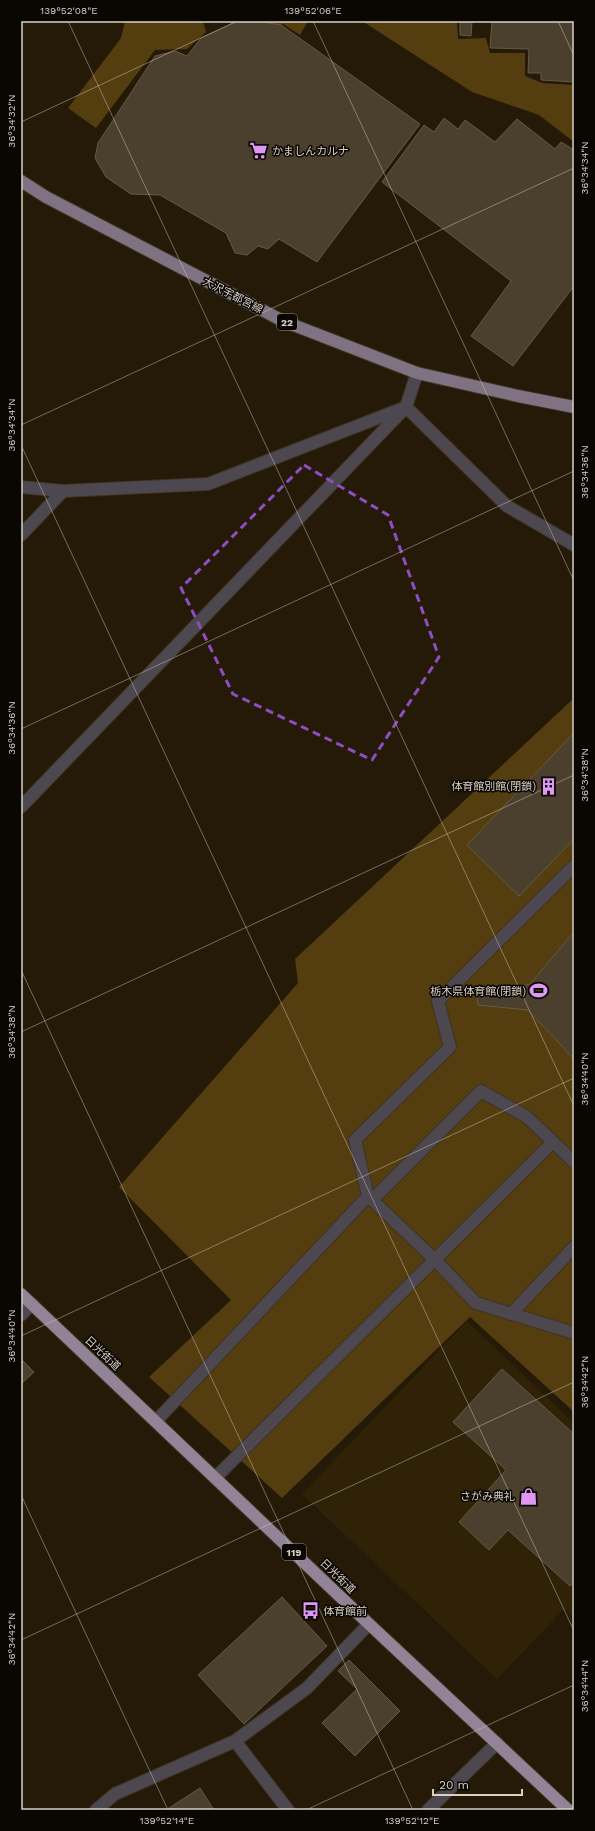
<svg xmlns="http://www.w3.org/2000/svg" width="595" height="1831" font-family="'Work Sans','Noto Sans JP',sans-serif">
	<rect width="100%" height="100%" fill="#241a07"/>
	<path fill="#2f2207" d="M 467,1321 L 574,1423 L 574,1618 L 564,1609 L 497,1679 L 302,1494 Z"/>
	<g fill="#543d0e">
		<path d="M 125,21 L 206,21 L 203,22 L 206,32 L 187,49 L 155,50 L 96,128 L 68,108 L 121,38 Z"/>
		<path d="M 233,21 L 308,21 L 300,35 L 283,24 L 271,31 L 245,28 Z"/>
		<path d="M 362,21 L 457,21 L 458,39 L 486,38 L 490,53 L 525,53 L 525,76 L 542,83 L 574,85 L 574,142 L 539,115 L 472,92 Z"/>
		<path d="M 574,698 L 574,1412 L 470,1317 L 282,1498 L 149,1377 L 231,1300 L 119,1187 L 298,983 L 295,959 Z"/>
	</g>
	<g fill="#4b402d" stroke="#655a45">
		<path d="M 239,21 L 258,21 L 281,25 L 420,124 L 317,262 L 279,239 L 268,249 L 258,246 L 247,255 L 235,253 L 226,233 L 160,195 L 131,194 L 106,177 L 95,158 L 98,143 L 155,56 L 175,51 L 187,56 L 201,38 Z"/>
		<path d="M 460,21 L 472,21 L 471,36 L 460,35 Z"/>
		<path d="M 492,21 L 574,21 L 574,82 L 541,80 L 541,73 L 528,73 L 529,49 L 490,48 Z"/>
		<path d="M 444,118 L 458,129 L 465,120 L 495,142 L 517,119 L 555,149 L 561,142 L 574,150 L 574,286 L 513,366 L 471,336 L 511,281 L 382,182 L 424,125 L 434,132 Z"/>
		<path d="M 574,733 L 574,839 L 519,896 L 467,845 Z"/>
		<path d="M 574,932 L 574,1059 L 528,1010 L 478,1005 L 477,997 L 530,984 Z"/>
		<path d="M 21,1359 L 34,1372 L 21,1384 Z"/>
		<path d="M 502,1369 L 574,1434 L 574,1582 L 570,1586 L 508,1530 L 489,1550 L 459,1522 L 506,1470 L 453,1422 Z"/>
		<path d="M 282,1597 L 327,1646 L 244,1724 L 198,1675 Z"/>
		<path d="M 349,1660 L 400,1711 L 355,1756 L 322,1723 L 357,1689 L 338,1671 Z"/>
		<path d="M 200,1788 L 214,1810 L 166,1810 Z"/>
	</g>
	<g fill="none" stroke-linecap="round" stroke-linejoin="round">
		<defs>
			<g id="minor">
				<path d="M 21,487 L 63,491 L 208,484 L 406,407 L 507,506 L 574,545"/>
				<path d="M 21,535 L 63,491"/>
				<path d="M 21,807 L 406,407 L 417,373"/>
				<path d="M 574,866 L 438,1001 L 450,1047 L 355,1140 L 368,1196 L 434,1259 L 476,1303 L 574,1333"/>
				<path d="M 372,1200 L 481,1091 L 527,1117 L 574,1162"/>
				<path d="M 511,1314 L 574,1247"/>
				<path d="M 21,1315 L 32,1304"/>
				<path d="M 157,1420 L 368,1196"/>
				<path d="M 216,1477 L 553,1142"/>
				<path d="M 235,1741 L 288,1810"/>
				<path d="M 96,1810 L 115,1794 L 235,1741 L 307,1688 L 369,1624"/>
				<path d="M 428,1810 L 497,1743"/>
			</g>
			<path id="major" d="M 21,181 L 46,197 L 283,321 L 417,373 L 518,396 L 574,407"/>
			<path id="highway" d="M 21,1294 L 369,1624 L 568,1810"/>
		</defs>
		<use href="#minor" stroke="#3d3422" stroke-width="14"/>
		<use href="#major" stroke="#3d3422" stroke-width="14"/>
		<use href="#highway" stroke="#3d3422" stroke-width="14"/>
		<use href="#minor" stroke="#4d474f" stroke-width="12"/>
		<use href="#major" stroke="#7f7283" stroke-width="12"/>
		<use href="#highway" stroke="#928397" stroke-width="12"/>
	</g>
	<path fill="none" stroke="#8e4dc0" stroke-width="3" stroke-dasharray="8 5" stroke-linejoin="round" d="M 304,465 L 388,515 L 439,657 L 372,760 L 233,694 L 181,588 Z"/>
	<path fill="none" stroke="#d8d1c6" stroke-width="1" stroke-opacity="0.45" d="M 68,21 L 574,1106M 313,21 L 574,581M 558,21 L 574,56M 21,122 L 237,21M 21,425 L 574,168M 21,445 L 574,1631M 21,729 L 574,471M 21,970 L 413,1810M 21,1032 L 574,775M 21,1336 L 574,1078M 21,1495 L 168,1810M 21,1640 L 574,1382M 306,1810 L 574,1685"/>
	<defs>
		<symbol id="supermarket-bare" viewBox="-9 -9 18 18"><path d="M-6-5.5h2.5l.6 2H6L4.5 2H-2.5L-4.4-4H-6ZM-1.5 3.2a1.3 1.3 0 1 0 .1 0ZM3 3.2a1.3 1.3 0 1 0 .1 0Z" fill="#de98f3" stroke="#0a0602" stroke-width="2.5" paint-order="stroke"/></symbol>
		<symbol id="building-bare" viewBox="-9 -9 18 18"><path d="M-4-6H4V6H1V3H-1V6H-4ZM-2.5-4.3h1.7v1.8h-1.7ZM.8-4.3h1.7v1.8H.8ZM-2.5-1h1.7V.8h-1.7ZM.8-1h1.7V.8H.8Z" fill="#de98f3" stroke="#0a0602" stroke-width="2.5" paint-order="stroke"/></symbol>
		<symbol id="stadium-bare" viewBox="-9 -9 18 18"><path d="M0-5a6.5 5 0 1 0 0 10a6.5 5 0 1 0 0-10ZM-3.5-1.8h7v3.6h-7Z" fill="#de98f3" stroke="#0a0602" stroke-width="2.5" paint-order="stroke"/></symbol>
		<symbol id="shop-bare" viewBox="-9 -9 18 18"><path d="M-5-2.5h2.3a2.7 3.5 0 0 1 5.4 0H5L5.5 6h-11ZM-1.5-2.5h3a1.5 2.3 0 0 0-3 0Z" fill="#de98f3" stroke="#0a0602" stroke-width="2.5" paint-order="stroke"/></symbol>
		<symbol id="bus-bare" viewBox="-9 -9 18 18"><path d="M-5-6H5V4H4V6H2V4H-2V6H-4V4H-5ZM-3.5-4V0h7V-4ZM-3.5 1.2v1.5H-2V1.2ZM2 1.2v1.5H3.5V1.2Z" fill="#de98f3" stroke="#0a0602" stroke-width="2.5" paint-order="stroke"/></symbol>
	</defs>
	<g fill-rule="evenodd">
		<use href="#supermarket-bare" x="246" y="138" width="25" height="25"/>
		<use href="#building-bare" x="536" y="774" width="25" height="25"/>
		<use href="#stadium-bare" x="526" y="978" width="25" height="25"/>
		<use href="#shop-bare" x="516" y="1484" width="25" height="25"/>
		<use href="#bus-bare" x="298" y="1598" width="25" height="25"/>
	</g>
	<g text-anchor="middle" stroke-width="3" stroke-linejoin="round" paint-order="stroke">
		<g fill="#0a0602" stroke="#9a948b" stroke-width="1">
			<rect x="277" y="314" width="20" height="16" rx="3"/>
			<rect x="282" y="1544" width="24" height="16" rx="3"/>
		</g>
		<g font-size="10" font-weight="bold" fill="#d8d1c6">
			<text x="287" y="326">22</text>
			<text x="294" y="1556">119</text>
		</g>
		<g font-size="11" fill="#d8d1c6" stroke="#0a0602" text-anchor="end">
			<text x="272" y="155" text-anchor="start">かましんカルナ</text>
			<text x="536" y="790">体育館別館(閉鎖)</text>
			<text x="526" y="995">栃木県体育館(閉鎖)</text>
			<text x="515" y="1500">さがみ典礼</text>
			<text x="323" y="1615" text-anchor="start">体育館前</text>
		</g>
		<g font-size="11" fill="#d8d1c6" stroke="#0a0602">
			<text transform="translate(233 295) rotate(27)" y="4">大沢宇都宮線</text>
			<text transform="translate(103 1353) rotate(43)" y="4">日光街道</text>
			<text transform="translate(338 1576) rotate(44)" y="4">日光街道</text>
		</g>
	</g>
	<rect width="595" height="1831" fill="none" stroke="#0a0602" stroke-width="44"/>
	<path d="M433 1789v6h89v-6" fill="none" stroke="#d8d1c6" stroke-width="2"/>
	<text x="439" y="1789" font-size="12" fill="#d8d1c6" stroke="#0a0602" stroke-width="3" paint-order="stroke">20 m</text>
	<rect x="22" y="22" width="551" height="1787" fill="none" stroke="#d8d1c6" stroke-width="1.5"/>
	<g font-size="10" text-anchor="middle" fill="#d8d1c6">
		<text x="69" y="14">139°52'08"E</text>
		<text x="313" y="14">139°52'06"E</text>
		<text transform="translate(11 121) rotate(-90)" y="4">36°34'32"N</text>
		<text transform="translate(584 168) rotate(-90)" y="4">36°34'34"N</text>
		<text transform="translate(11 425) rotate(-90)" y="4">36°34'34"N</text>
		<text transform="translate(584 472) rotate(-90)" y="4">36°34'36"N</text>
		<text transform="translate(11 728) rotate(-90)" y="4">36°34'36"N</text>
		<text transform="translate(584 775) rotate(-90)" y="4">36°34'38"N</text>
		<text transform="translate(11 1032) rotate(-90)" y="4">36°34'38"N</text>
		<text transform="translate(584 1079) rotate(-90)" y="4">36°34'40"N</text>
		<text transform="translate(11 1336) rotate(-90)" y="4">36°34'40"N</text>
		<text transform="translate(584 1382) rotate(-90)" y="4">36°34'42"N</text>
		<text transform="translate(11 1639) rotate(-90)" y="4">36°34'42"N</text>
		<text transform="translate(584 1686) rotate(-90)" y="4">36°34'44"N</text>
		<text x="167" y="1824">139°52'14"E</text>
		<text x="412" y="1824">139°52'12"E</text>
	</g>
</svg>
